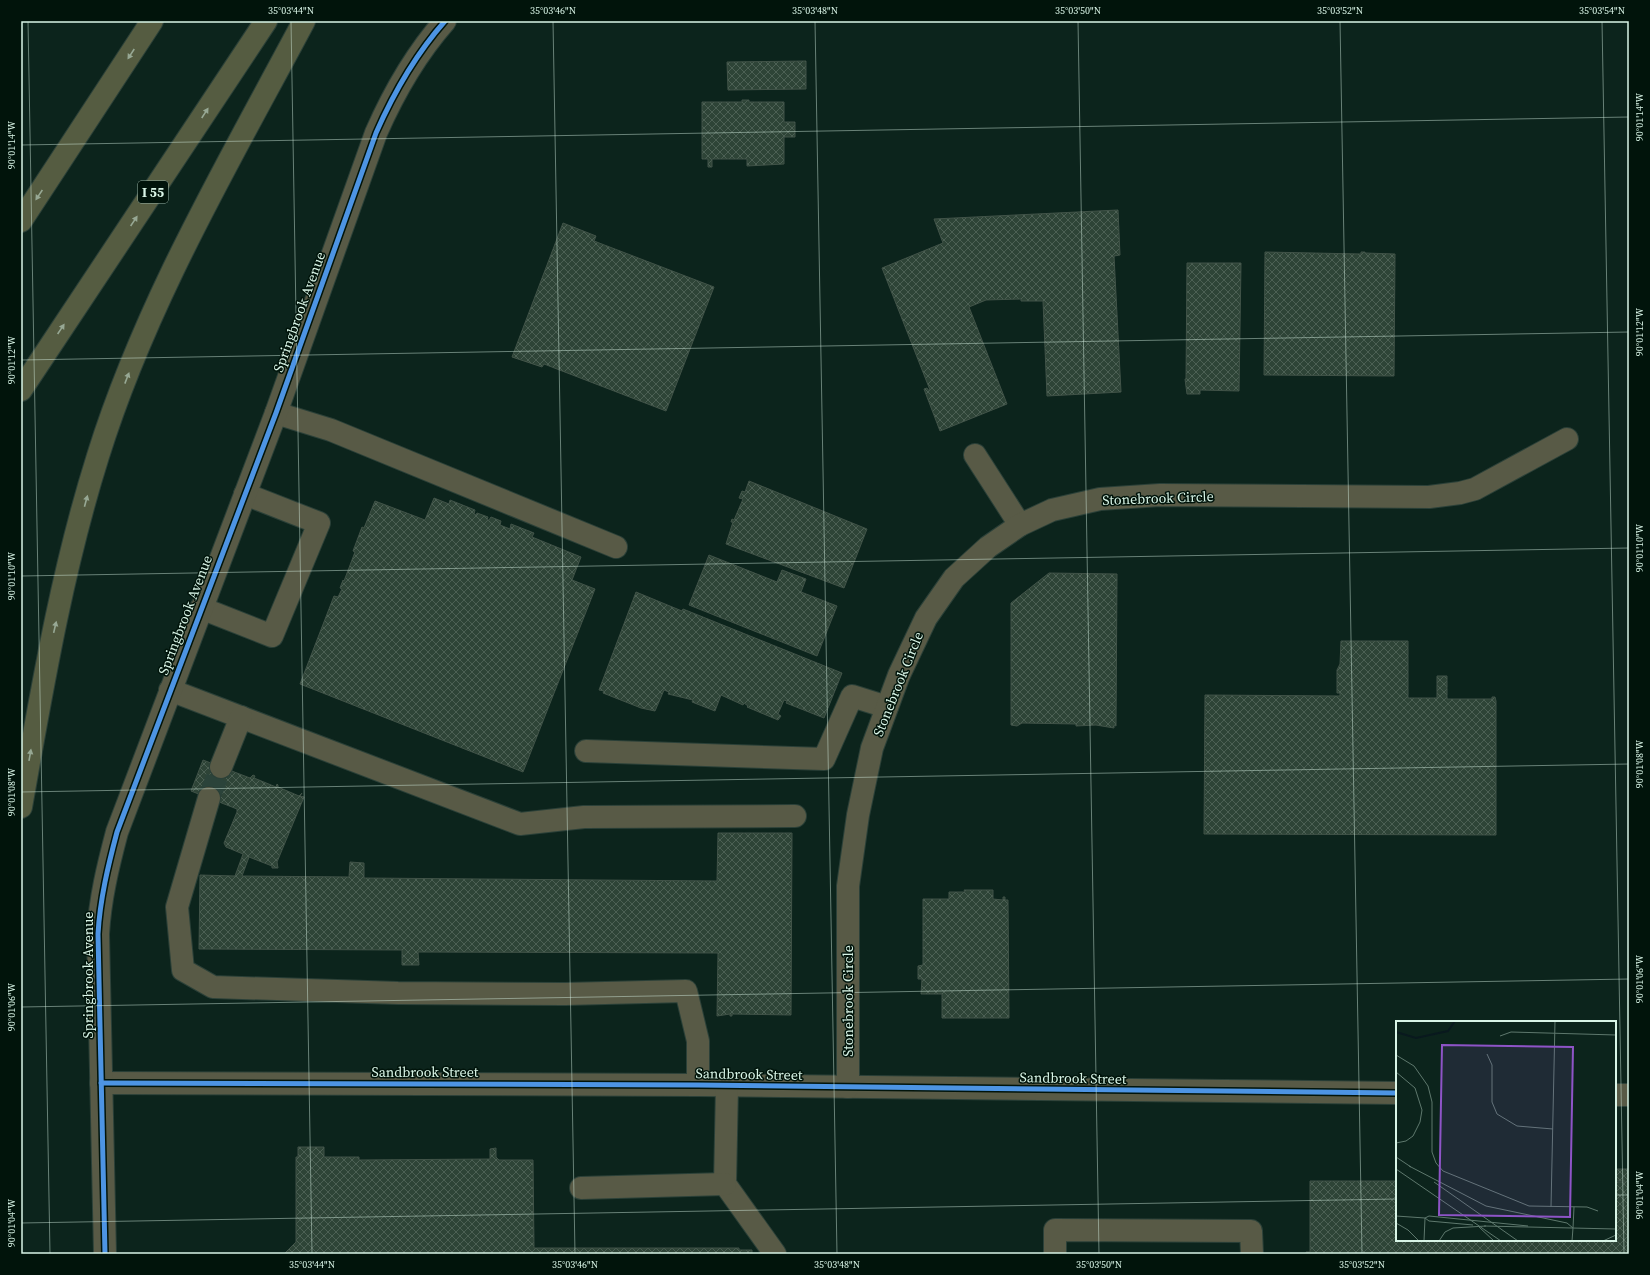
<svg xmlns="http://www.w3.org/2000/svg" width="1650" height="1275" font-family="'Source Serif 4',serif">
	<defs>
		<pattern id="building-cross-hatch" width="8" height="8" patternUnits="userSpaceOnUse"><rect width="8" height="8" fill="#2e4437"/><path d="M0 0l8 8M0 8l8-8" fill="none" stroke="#4c6054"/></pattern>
	</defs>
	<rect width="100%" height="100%" fill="#0c241c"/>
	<g fill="url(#building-cross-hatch)" stroke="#415348">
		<path d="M 806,61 L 806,89 L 728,90 L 727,62 Z"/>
		<path d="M 742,100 L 749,100 L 749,102 L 784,102 L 784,122 L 795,122 L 795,137 L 784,137 L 784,164 L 747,166 L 747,159 L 712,159 L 712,167 L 708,167 L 708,159 L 702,159 L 702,102 L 742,102 Z"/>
		<path d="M 1118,210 L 1120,255 L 1114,256 L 1121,392 L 1047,396 L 1043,301 L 1021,301 L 1021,299 L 986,300 L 969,307 L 1007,404 L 940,431 L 924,389 L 927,388 L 928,390 L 930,390 L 882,268 L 943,243 L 934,219 Z"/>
		<path d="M 563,223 L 596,236 L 594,241 L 714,287 L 666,411 L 544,364 L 542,367 L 512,357 Z"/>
		<path d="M 1265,252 L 1361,254 L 1361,252 L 1365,252 L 1365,253 L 1395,254 L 1394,376 L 1264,375 Z"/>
		<path d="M 1187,263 L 1241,263 L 1239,391 L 1200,390 L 1200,394 L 1187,394 L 1185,379 L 1186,379 Z"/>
		<path d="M 749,481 L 867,529 L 844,588 L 726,544 L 733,522 L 731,522 L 732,519 L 734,520 L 743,499 L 739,498 L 742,491 L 745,492 Z"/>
		<path d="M 434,498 L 449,504 L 450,500 L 475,510 L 474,514 L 476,515 L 477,513 L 488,517 L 487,520 L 489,520 L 491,517 L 501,521 L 500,525 L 510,529 L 511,524 L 534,533 L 532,537 L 581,557 L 572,580 L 595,589 L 523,772 L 300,684 L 334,596 L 338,597 L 342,589 L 340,588 L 343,580 L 344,581 L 355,552 L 353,551 L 362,527 L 364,528 L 375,501 L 425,520 Z"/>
		<path d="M 709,555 L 777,582 L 782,570 L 806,579 L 801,592 L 837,606 L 817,656 L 689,605 Z"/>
		<path d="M 1049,573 L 1117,574 L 1116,726 L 1114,725 L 1114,728 L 1096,725 L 1076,726 L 1076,724 L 1022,723 L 1017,726 L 1011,725 L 1011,603 Z"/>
		<path d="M 636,592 L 682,611 L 683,609 L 842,673 L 824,718 L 786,703 L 787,701 L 784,700 L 778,714 L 781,716 L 778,720 L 747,707 L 748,706 L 744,703 L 743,705 L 721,695 L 715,711 L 692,702 L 693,700 L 668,694 L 669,692 L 664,690 L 655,711 L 641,708 L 603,693 L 604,691 L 599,690 Z"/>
		<path d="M 1341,641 L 1408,641 L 1408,698 L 1437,698 L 1437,676 L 1447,676 L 1447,699 L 1492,699 L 1492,697 L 1495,697 L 1496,701 L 1496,835 L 1204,834 L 1205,695 L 1340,696 L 1340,693 L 1337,693 L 1337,670 L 1340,664 Z"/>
		<path d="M 203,760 L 250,778 L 253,775 L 255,776 L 254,778 L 276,787 L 277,784 L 278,785 L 278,787 L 299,796 L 302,793 L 300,796 L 304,797 L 277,862 L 278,868 L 272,868 L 272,866 L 249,857 L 242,876 L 349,877 L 350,862 L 364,863 L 364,878 L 717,881 L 718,833 L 792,833 L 791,1015 L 732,1014 L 732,1016 L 730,1016 L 730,1014 L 717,1016 L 718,953 L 418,952 L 419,965 L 402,965 L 402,950 L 199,949 L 200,875 L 235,876 L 243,854 L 226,847 L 224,843 L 237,812 L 237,809 L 191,791 Z"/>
		<path d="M 964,890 L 993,890 L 993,899 L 1003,900 L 1003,897 L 1005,897 L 1005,900 L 1008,900 L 1009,1018 L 942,1018 L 942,994 L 921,994 L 922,979 L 918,979 L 918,966 L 923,965 L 923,899 L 949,899 L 949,892 L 965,892 Z"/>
		<path d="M 298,1147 L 324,1147 L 324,1157 L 359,1157 L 359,1160 L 490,1159 L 490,1149 L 496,1148 L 496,1157 L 499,1160 L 533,1160 L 534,1248 L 739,1248 L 739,1250 L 752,1250 L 752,1254 L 284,1254 L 296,1242 L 296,1157 L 298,1157 Z"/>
		<path d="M 1615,1169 L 1629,1169 L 1629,1254 L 1306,1254 L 1306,1252 L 1310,1252 L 1310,1181 L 1397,1181 L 1397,1240 L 1615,1240 L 1615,1182 L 1625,1182 L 1625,1181 L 1615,1181 Z"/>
	</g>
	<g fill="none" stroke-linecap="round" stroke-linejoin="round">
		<path stroke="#2b433a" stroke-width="22" stroke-dasharray="22 11" stroke-linecap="butt" d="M 209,798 L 221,767"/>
		<defs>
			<g id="minor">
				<path d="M 276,413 L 331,430 L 616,547"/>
				<path d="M 975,455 L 1020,525"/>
				<path d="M 201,608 L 272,636 L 319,523 L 245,494"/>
				<path d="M 170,690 L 520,824 L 584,817 L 795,816"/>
				<path d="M 586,751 L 824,759 L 852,696 L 887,707"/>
				<path d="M 221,767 L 241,717"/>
				<path d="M 209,798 L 177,907 L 183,970 L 213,987 L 398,993 L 565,994 L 686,991 L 698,1041 L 698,1085"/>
				<path d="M 101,1083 L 698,1085 L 1397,1093"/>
				<path d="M 727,1086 L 725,1184 L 775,1254"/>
				<path d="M 848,1087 L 848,886 L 858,815 L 872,748 L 899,675 L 926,618 L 954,578 L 988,547 L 1020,525 L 1052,510 L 1100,499 L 1160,495 L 1429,497 L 1460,493 L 1475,489 L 1567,439"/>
				<path d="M 1615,1095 L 1629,1095"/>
				<path d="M 581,1188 L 725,1184"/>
				<path d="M 105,1254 L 98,934 C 100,899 108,866 117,832 L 276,413 L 376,133 C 394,92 415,55 445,21"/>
				<path d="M 1055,1254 L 1055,1230 L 1251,1231 L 1252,1254"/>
			</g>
			<g id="highway">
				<path d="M 21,221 L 152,21"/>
				<path d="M 21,390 L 266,21"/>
				<path d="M 21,807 C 42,689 62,570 98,456 C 146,302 229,162 304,21"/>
			</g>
		</defs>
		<use href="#minor" stroke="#2b4038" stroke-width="24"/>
		<use href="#highway" stroke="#2b4038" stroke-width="24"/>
		<use href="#minor" stroke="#585a46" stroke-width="22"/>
		<use href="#highway" stroke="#555c41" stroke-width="22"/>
		<defs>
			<g id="cycleway">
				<path d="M 101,1083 L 698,1085 L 1397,1093"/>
				<path d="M 105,1254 L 98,934 C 100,899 108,866 117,832 L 276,413 L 376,133 C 394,92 415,55 445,21"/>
			</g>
		</defs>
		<use href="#cycleway" stroke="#01140b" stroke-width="8"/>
		<use href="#cycleway" stroke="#4d94e3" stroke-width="5"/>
	</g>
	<defs><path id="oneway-solid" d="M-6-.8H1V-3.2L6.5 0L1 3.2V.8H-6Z"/></defs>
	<g fill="#97a894">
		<use href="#oneway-solid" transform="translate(131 54) rotate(123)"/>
		<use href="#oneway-solid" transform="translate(205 113) rotate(-57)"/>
		<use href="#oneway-solid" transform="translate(39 195) rotate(124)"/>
		<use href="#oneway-solid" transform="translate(134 221) rotate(-56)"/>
		<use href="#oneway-solid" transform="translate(61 329) rotate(-56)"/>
		<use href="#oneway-solid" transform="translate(127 378) rotate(-69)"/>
		<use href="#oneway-solid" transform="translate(86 501) rotate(-75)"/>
		<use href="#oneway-solid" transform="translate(55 627) rotate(-77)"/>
		<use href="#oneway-solid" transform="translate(30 755) rotate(-80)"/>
	</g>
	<path fill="none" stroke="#d9f5e7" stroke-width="1" stroke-opacity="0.45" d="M 28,21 L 50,1254M 291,21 L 312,1254M 553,21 L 575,1254M 815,21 L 837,1254M 1078,21 L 1099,1254M 1340,21 L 1362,1254M 1602,21 L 1624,1254M 21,145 L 1629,117M 21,360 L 1629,332M 21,576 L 1629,548M 21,792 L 1629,764M 21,1007 L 1629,979M 1615,1195 L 1629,1195M 21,1223 L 1397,1199"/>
	<g text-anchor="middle" stroke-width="3" stroke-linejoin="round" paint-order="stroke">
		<rect fill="#01140b" stroke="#98b2a5" stroke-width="1" x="138" y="181" width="30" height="22" rx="3"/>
		<g font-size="13" font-weight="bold" fill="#d9f5e7">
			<text x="153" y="197">I 55</text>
		</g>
		<g font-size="14" fill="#d9f5e7" stroke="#01140b">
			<text transform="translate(299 312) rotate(-70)" y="5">Springbrook Avenue</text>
			<text transform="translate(1158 498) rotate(-2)" y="5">Stonebrook Circle</text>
			<text transform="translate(185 615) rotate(-69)" y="5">Springbrook Avenue</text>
			<text transform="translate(898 684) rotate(-68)" y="5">Stonebrook Circle</text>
			<text transform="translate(88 975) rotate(-90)" y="5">Springbrook Avenue</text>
			<text transform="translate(848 1001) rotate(-90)" y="5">Stonebrook Circle</text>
			<text x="425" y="1077">Sandbrook Street</text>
			<text transform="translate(749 1074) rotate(1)" y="5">Sandbrook Street</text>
			<text transform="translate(1073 1078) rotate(1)" y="5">Sandbrook Street</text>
		</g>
	</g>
	<g transform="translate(1396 1021)">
		<rect width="220" height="220" fill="#0c241c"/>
		<path fill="none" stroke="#09191e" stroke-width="2" d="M 0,11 L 20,17 L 52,10 L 59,0"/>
		<path fill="none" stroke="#5e786d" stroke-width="1" d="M 104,15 L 115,11 L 220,14M 91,33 L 96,44 L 96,81 L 101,93 L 121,105 L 157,108M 0,34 L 18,45 L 32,65 L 36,81 L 36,131 L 40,142 L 47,150 L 133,185 L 191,186 L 202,190M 0,51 L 19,67 L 26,89 L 24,101 L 17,115 L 10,120 L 0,122M 0,136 L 15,146M 13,145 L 90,185 L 171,202 L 177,207 L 176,220M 0,148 L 105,220M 38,161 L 122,220M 155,186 L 159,0M 0,195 L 29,197 L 33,195 L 132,205M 29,197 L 33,200 L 77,204M 0,202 L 12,209 L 23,220M 88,205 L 220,208M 83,206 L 98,220M 177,207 L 178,186M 28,220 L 29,197M 43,220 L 49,211 L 57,207 L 90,205M 207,220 L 220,214"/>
		<path fill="#8e54c7" fill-opacity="0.15" stroke="#8e54c7" stroke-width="2" d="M 46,24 L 177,26 L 174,196 L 43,194 Z"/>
		<rect width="220" height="220" fill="none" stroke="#d9f5e7" stroke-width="2"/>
	</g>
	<rect width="1650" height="1275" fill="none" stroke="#01140b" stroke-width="44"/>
	<rect x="22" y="22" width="1606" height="1231" fill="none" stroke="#d9f5e7" stroke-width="1.5"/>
	<g font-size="10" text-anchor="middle" fill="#d9f5e7">
		<text x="291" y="14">35°03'44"N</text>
		<text x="553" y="14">35°03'46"N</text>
		<text x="815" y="14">35°03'48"N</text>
		<text x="1078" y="14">35°03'50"N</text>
		<text x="1340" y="14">35°03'52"N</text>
		<text x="1602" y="14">35°03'54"N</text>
		<text transform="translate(1639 117) rotate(-90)" y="4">90°01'14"W</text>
		<text transform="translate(11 145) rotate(-90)" y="4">90°01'14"W</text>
		<text transform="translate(1639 332) rotate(-90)" y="4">90°01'12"W</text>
		<text transform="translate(11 360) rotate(-90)" y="4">90°01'12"W</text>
		<text transform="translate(1639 548) rotate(-90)" y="4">90°01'10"W</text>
		<text transform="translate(11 576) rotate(-90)" y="4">90°01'10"W</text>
		<text transform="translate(1639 764) rotate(-90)" y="4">90°01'08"W</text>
		<text transform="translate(11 792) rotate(-90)" y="4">90°01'08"W</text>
		<text transform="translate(1639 979) rotate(-90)" y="4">90°01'06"W</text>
		<text transform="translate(11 1007) rotate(-90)" y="4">90°01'06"W</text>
		<text transform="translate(1639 1195) rotate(-90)" y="4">90°01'04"W</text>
		<text transform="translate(11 1223) rotate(-90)" y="4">90°01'04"W</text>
		<text x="312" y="1268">35°03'44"N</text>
		<text x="575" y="1268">35°03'46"N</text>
		<text x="837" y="1268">35°03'48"N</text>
		<text x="1099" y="1268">35°03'50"N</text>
		<text x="1362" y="1268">35°03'52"N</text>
	</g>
</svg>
